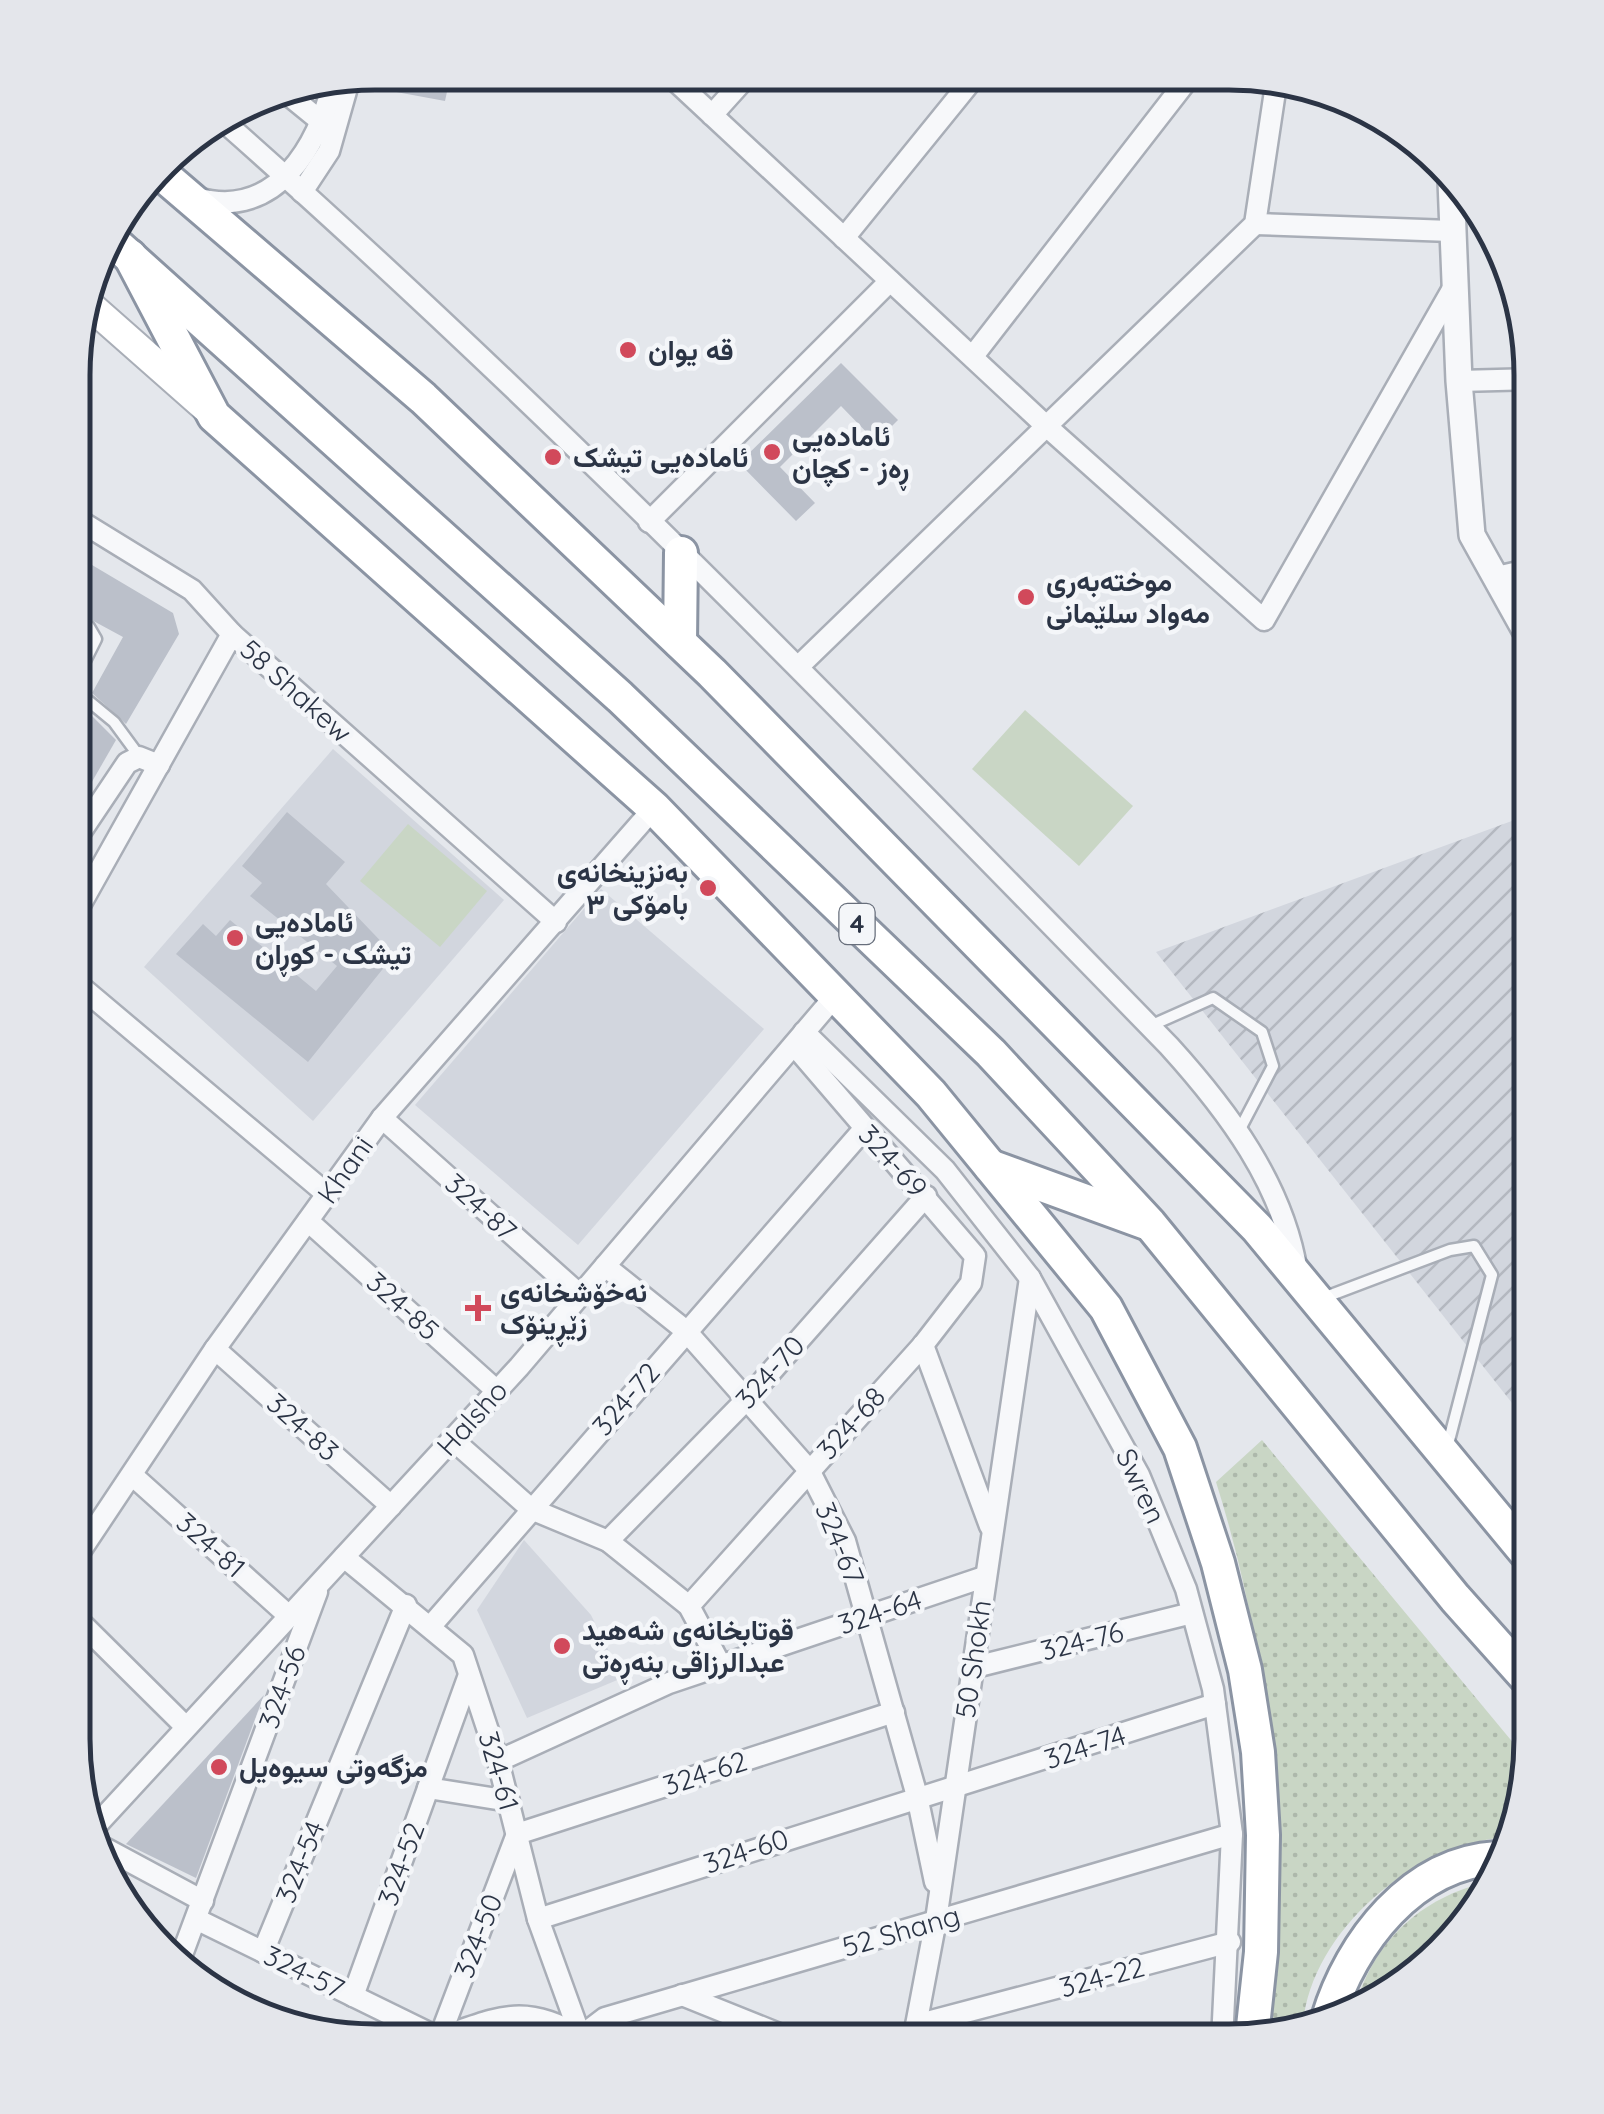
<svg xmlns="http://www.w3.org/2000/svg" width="1604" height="2114" font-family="Quicksand,Vazirmatn,sans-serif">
	<defs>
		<pattern id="industrial-furrows" width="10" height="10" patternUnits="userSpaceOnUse" patternTransform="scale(2.5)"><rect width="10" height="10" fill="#d2d6de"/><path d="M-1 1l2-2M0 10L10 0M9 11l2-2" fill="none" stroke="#b4b8c0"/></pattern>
		<pattern id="green-dots" width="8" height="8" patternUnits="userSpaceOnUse" patternTransform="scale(2.5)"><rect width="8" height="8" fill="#c9d6c5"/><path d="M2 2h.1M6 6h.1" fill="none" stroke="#adb8ab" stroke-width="1.8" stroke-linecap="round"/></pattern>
	</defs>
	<rect width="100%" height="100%" fill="#e4e7ec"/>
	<g fill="#d2d6de">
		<path d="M 333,749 L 504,900 L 313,1121 L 144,967 Z"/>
		<path d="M 601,889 L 764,1029 L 578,1245 L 415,1105 Z"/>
		<path d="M 524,1540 L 591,1615 L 622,1678 L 527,1718 L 477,1610 Z"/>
	</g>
	<path fill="url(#industrial-furrows)" d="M 1531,814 L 1531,1427 L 1156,952 Z"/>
	<g fill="url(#green-dots)">
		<path d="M 1262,1440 L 1530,1763 L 1505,1837 C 1414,1845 1312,1930 1303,2024 L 1270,2032 C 1286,1844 1273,1663 1216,1482 Z"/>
		<path d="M 1489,1882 L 1481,1907 L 1363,2010 L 1354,2012 C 1370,1944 1421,1896 1489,1882 Z"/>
	</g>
	<g fill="#c9d6c5">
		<path d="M 1025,710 L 1133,806 L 1079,866 L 972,769 Z"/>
		<path d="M 408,824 L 487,891 L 440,947 L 360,881 Z"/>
	</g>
	<g fill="#bbc0ca">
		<path d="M 383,73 L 451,73 L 445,101 L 380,89 Z"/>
		<path d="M 841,363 L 898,420 L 876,442 L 841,406 L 780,467 L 815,503 L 796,521 L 739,463 Z"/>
		<path d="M 92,565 L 173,613 L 179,634 L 126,724 L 92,693 L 123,637 L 75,611 L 75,595 Z"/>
		<path d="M 84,708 L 116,740 L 74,813 L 74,726 Z"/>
		<path d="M 287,812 L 345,862 L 326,884 L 394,955 L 308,1062 L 176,954 L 203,924 L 216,936 L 230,920 L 316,991 L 337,966 L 250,896 L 262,883 L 242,866 Z"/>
		<path d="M 264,1695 L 196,1878 L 126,1844 Z"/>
	</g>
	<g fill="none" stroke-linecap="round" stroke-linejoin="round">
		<defs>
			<g id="service">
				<path d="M 75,681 L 96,639 L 89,627 L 75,620"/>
				<path d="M 74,689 L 114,722 L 139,756"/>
				<path d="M 1150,1026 L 1213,998 L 1262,1032 L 1273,1066 L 1239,1131"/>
				<path d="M 1323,1298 L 1450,1250 L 1474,1246 L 1492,1275 L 1447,1448"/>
			</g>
			<g id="minor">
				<path d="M 667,73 L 1044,424 L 1264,620 L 1456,283"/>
				<path d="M 280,88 L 323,123"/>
				<path d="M 712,115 L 749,74"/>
				<path d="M 222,120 C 553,412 861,730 1169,1046 C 1227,1110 1283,1184 1297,1272"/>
				<path d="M 302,192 L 329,151 L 350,77"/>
				<path d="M 197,198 C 277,221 319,144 334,79"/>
				<path d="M 1255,224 L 1451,231"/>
				<path d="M 844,238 L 977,74"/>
				<path d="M 973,356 L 1191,75"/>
				<path d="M 1459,381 L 1531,379"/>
				<path d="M 75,518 L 192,590 L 232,634"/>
				<path d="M 649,522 L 890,281"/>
				<path d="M 1497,577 L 1531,569"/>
				<path d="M 799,666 L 1255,224 L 1277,78"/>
				<path d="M 74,842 L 127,763 L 139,757 L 159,765"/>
				<path d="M 74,916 L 232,634 L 556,922"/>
				<path d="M 74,981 L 328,1195"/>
				<path d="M 804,1032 L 945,1170 L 1030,1278 L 1139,1475 L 1186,1589 L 1213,1689 L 1232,1834 L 1222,2041"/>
				<path d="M 382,1118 L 580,1295"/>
				<path d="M 308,1221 L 497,1391"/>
				<path d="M 605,1266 L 685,1330 L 809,1470 L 845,1541 L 917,1796 L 935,1882"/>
				<path d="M 923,1345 L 990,1526"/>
				<path d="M 215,1349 L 391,1506"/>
				<path d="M 453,1440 L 531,1509 L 608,1541 L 689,1606 L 720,1664"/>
				<path d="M 132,1475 L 289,1616"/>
				<path d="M 608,1541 L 747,1399 L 926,1196"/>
				<path d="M 344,1557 L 463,1655 L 498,1761 L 538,1919 L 580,2035"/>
				<path d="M 73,1562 L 215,1349 L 382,1118 L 654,808"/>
				<path d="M 689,1606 L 923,1345 L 971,1283 L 975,1256 L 794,1045"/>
				<path d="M 73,1615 L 186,1727"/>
				<path d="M 430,1627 L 864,1129"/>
				<path d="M 971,1668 L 1192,1613"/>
				<path d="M 498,1761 L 669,1683 L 984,1577"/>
				<path d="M 428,1788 L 509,1801"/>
				<path d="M 93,1829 L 519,1367 L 836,995"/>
				<path d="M 97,1844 L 203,1901"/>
				<path d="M 196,1919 L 439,2038 C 504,2016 522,2003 586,2039"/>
				<path d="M 538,1919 L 1215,1704"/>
				<path d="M 263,1952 L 406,1605"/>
				<path d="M 180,1960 L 317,1592"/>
				<path d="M 682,1995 L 794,2040"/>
				<path d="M 353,1996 L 469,1675"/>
				<path d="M 916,2025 L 1230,1942"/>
				<path d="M 439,2039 L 517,1834 L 894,1712"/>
				<path d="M 576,2040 L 605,2018 L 1232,1834"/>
				<path d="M 913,2041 L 936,1920 L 1030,1278"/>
				<path d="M 1195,2041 L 1223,2033"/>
			</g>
			<path id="tertiary" d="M 1451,181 L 1459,381 L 1472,535 L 1531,641"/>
			<path id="secondary" d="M 86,302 L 205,407"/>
			<g id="trunk">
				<path d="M 157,170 L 423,398 L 712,673 L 1257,1228 L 1531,1559"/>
				<path d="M 108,237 L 620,697 L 991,1053 L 1150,1224 L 1455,1598 L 1531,1683"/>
				<path d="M 130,256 L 214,416 L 654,808 L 931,1094 L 1106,1308 L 1180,1448 L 1218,1563 L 1245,1670 L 1258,1752 L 1263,1835 L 1261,1952 L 1252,2036"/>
				<path d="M 680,642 L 681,553"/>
				<path d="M 990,1166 L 1146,1223"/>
				<path d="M 1328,2018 C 1351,1942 1412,1863 1497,1858"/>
			</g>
		</defs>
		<use href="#service" stroke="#a9aeb7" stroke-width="15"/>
		<use href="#minor" stroke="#a9aeb7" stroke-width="25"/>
		<use href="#tertiary" stroke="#a9aeb7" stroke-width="30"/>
		<use href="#secondary" stroke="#a9aeb7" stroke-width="32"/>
		<use href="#trunk" stroke="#8b94a3" stroke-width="38"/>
		<use href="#service" stroke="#f7f8fa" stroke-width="10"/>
		<use href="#minor" stroke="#f7f8fa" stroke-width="20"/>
		<use href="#tertiary" stroke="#f7f8fa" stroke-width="25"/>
		<use href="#secondary" stroke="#fff" stroke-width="28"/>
		<use href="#trunk" stroke="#fff" stroke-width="32"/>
	</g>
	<g fill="#d1495b" stroke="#f4f6f9" stroke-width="4">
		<circle cx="628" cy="350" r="10"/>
		<circle cx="772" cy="452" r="10"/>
		<circle cx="553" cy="457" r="10"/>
		<circle cx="1026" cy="597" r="10"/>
		<circle cx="708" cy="888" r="10"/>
		<circle cx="235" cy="938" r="10"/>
		<path d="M473 1293h10v10h10v10h-10v10h-10v-10h-10v-10h10z"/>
		<circle cx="562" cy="1646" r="10"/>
		<circle cx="219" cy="1767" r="10"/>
	</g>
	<g text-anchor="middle" stroke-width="9" stroke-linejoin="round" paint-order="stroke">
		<rect fill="#f4f6f9" stroke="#676e7b" stroke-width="2.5" x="839.5" y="904" width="35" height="40" rx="8"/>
		<g font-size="25" font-weight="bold" fill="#2b3445">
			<text x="857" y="933">4</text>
		</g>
		<g font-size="28" font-weight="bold" fill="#2b3445" stroke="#f4f6f9" text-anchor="start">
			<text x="648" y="360">قه یوان</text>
			<text x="792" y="446">ئامادەیی<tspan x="792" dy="32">ڕەز - کچان</tspan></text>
			<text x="573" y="467">ئامادەیی تیشک</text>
			<text x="1046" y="591">موختەبەری<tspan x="1046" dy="32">مەواد سلێمانی</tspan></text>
			<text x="688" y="882" text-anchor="end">بەنزینخانەی<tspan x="688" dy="32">بامۆکی ٣</tspan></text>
			<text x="255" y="932">ئامادەیی<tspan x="255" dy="32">تیشک - کوڕان</tspan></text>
			<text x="500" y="1302">نەخۆشخانەی<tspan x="500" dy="32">زێڕینۆک</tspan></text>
			<text x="582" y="1640">قوتابخانەی شەهید<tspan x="582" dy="32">عبدالرزاقی بنەڕەتی</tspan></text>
			<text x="239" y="1777">مزگەوتی سیوەیل</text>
		</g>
		<g font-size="28" fill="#2b3445" stroke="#f4f6f9">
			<text transform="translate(296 691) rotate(42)" y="10">58 Shakew</text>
			<text transform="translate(893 1161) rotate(48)" y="10">324-69</text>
			<text transform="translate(345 1170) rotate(-55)" y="10">Khani</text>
			<text transform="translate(481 1207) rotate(42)" y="10">324-87</text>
			<text transform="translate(403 1306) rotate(42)" y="10">324-85</text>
			<text transform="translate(770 1372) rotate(-48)" y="10">324-70</text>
			<text transform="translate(626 1399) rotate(-49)" y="10">324-72</text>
			<text transform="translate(472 1418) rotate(-48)" y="10">Halsho</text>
			<text transform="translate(851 1423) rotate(-48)" y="10">324-68</text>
			<text transform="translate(303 1427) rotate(42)" y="10">324-83</text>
			<text transform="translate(1141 1486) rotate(65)" y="10">Swren</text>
			<text transform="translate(840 1543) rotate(68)" y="10">324-67</text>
			<text transform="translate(211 1545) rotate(42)" y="10">324-81</text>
			<text transform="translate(880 1612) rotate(-18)" y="10">324-64</text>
			<text transform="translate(1082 1641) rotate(-14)" y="10">324-76</text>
			<text transform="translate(973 1659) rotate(-82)" y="10">50 Shokh</text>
			<text transform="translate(282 1687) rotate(-70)" y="10">324-56</text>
			<text transform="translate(1085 1747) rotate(-18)" y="10">324-74</text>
			<text transform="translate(499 1771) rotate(74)" y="10">324-61</text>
			<text transform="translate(705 1773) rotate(-18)" y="10">324-62</text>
			<text transform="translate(746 1851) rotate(-18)" y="10">324-60</text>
			<text transform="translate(300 1862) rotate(-68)" y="10">324-54</text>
			<text transform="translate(401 1864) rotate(-70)" y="10">324-52</text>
			<text transform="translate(901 1931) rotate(-16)" y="10">52 Shang</text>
			<text transform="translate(478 1936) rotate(-69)" y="10">324-50</text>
			<text transform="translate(304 1972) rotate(26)" y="10">324-57</text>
			<text transform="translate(1102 1977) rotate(-15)" y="10">324-22</text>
		</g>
	</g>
	<path d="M0 0H1604V2114H0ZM375 90H1229A285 285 0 0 1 1514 375V1739A285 285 0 0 1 1229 2024H375A285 285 0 0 1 90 1739V375A285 285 0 0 1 375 90Z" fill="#e4e6eb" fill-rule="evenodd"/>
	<path fill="none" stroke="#2b3445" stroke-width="5" d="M375 90H1229A285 285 0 0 1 1514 375V1739A285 285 0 0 1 1229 2024H375A285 285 0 0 1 90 1739V375A285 285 0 0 1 375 90Z"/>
</svg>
